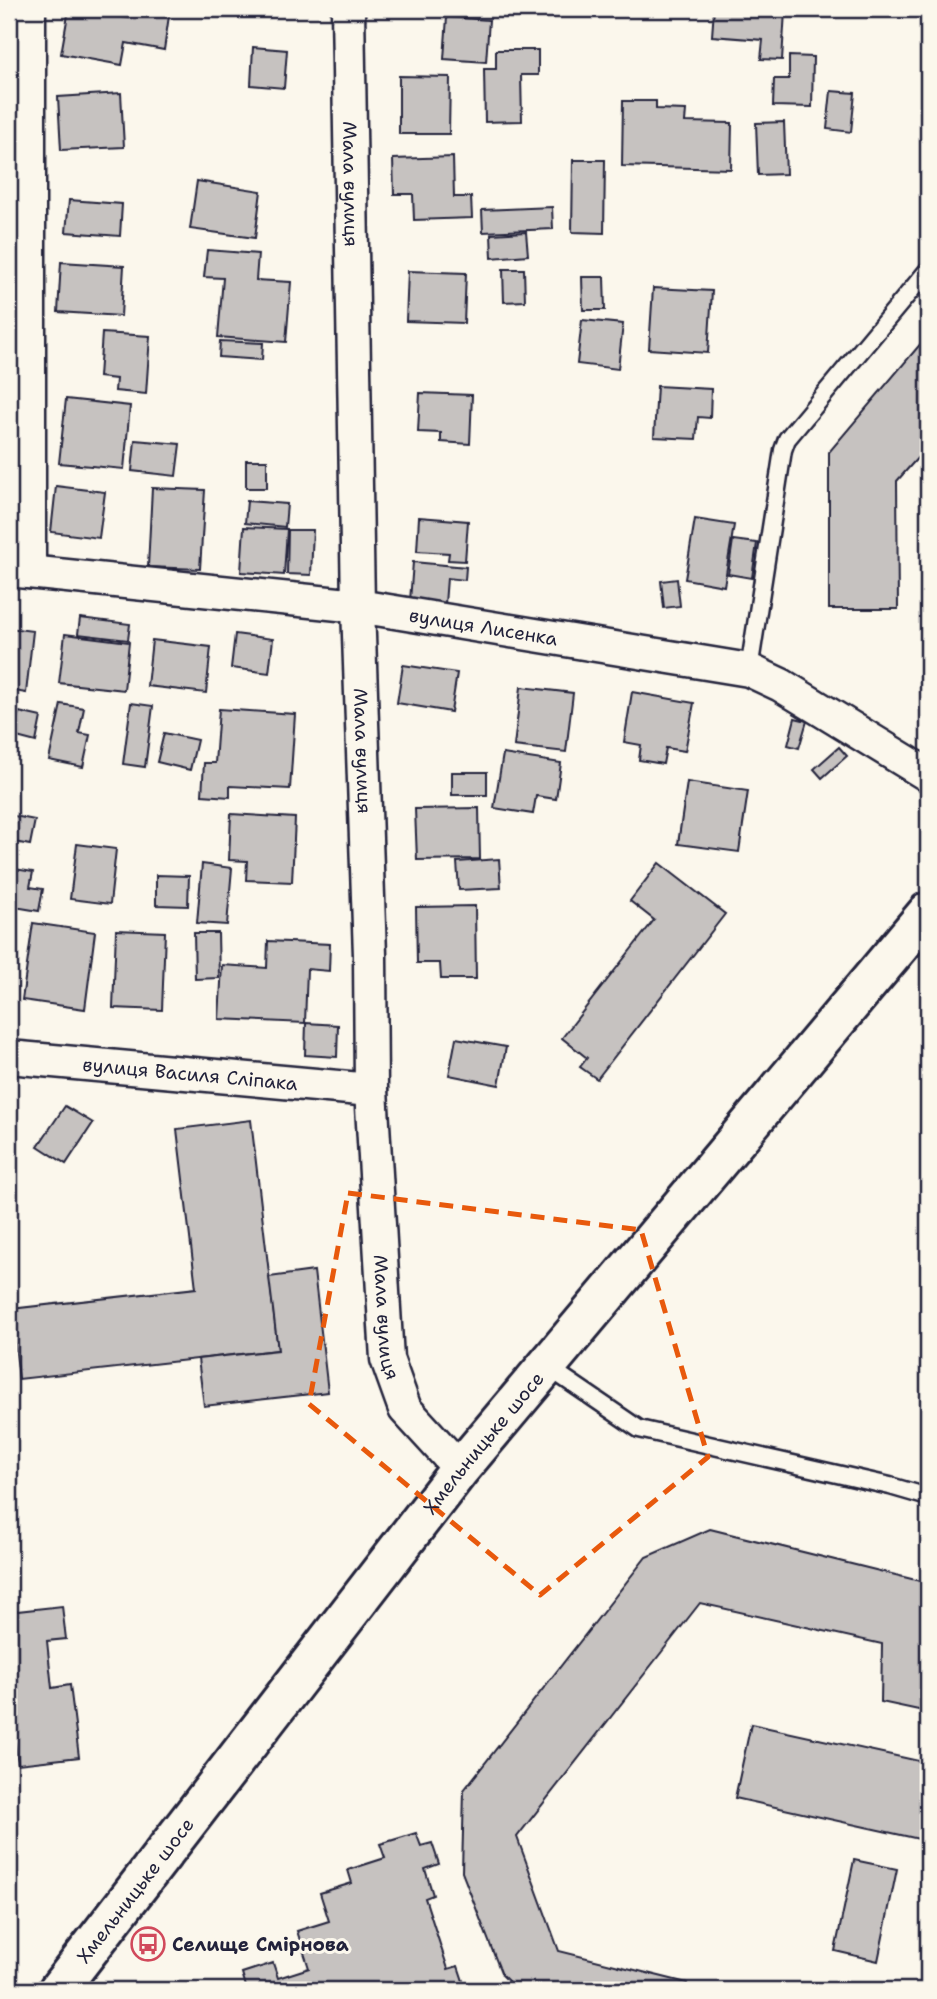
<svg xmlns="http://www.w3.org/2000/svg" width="937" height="1999" font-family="'Shantell Sans',sans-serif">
	<rect width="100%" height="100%" fill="#fbf7ec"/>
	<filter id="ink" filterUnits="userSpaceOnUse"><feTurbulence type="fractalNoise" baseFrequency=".0143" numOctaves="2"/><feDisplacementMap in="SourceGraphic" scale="14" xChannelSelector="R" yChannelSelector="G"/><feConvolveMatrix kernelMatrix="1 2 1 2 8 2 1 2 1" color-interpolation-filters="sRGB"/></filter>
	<g filter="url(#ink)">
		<g fill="#c6c2c0" stroke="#22223b" stroke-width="2">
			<path d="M 69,9 L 129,18 L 130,9 L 170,9 L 164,50 L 126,43 L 122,65 L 61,54 Z"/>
			<path d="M 714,9 L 785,11 L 782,60 L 761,59 L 763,40 L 712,36 Z"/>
			<path d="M 447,17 L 489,20 L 486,62 L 444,59 Z"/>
			<path d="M 253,47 L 287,50 L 284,88 L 251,85 Z"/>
			<path d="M 496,50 L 538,50 L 538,75 L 521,75 L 522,121 L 485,122 L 484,69 L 496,69 Z"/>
			<path d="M 789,56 L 813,57 L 812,107 L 773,106 L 774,79 L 789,79 Z"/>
			<path d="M 399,76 L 450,77 L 449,134 L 399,134 Z"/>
			<path d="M 831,91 L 855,93 L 851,132 L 827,129 Z"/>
			<path d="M 121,93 L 124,147 L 61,150 L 58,97 Z"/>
			<path d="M 623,101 L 656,101 L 656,109 L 686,110 L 685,122 L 732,123 L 731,169 L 622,166 Z"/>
			<path d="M 784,122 L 786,174 L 758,175 L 756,123 Z"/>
			<path d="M 453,157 L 454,197 L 471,197 L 472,218 L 414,220 L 413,194 L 394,194 L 393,159 Z"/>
			<path d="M 573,160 L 605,160 L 604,233 L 572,232 Z"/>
			<path d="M 197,181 L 261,191 L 255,238 L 190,229 Z"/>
			<path d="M 69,200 L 122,204 L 120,236 L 66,232 Z"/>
			<path d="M 552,207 L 553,229 L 483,232 L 482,210 Z"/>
			<path d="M 526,232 L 528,255 L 492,258 L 491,234 Z"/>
			<path d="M 207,250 L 258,254 L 256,280 L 291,282 L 286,342 L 218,337 L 223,278 L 204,277 Z"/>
			<path d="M 61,262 L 124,266 L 121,316 L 58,312 Z"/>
			<path d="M 503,269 L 524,269 L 525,301 L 504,302 Z"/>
			<path d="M 408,271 L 466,273 L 464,323 L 406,321 Z"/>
			<path d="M 582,277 L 604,277 L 605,310 L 583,310 Z"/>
			<path d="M 653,288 L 712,291 L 708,353 L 649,349 Z"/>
			<path d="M 582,320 L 623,324 L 618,369 L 577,364 Z"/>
			<path d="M 102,333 L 150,336 L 146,394 L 115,391 L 116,379 L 99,377 Z"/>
			<path d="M 928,335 L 928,446 L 897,481 L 898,609 L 829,609 L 829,452 Z"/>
			<path d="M 220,341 L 263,343 L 262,360 L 219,357 Z"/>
			<path d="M 657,386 L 711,389 L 710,418 L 698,417 L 696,439 L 654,437 Z"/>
			<path d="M 420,393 L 472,395 L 470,444 L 441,442 L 441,433 L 418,432 Z"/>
			<path d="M 66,399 L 130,406 L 124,469 L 59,463 Z"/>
			<path d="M 135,440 L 180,444 L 176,476 L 132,471 Z"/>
			<rect x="246" y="460" width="21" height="28"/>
			<path d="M 56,486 L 105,492 L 99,538 L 51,532 Z"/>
			<path d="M 152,488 L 205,490 L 200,569 L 148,567 Z"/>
			<path d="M 247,501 L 287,504 L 285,527 L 245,523 Z"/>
			<path d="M 419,517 L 468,521 L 465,561 L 448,560 L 449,553 L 417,551 Z"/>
			<path d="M 695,519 L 734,525 L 724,586 L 685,579 Z"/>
			<path d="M 244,527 L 287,529 L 284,575 L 241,572 Z"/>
			<path d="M 288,530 L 313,530 L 311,575 L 287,574 Z"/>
			<path d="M 733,540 L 757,543 L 752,578 L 728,574 Z"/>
			<path d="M 413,562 L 466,567 L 465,580 L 447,578 L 445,604 L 410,601 Z"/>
			<path d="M 677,579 L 680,606 L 664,608 L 661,581 Z"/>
			<path d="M 80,618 L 130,624 L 128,640 L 78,634 Z"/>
			<path d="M 9,628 L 33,631 L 26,693 L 9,690 Z"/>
			<path d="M 65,634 L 129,642 L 124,690 L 59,683 Z"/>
			<path d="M 235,634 L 273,639 L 269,673 L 231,668 Z"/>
			<path d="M 152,640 L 211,647 L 206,693 L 147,686 Z"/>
			<path d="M 403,665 L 457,673 L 451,712 L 397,703 Z"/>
			<path d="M 521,687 L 573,693 L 566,752 L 514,746 Z"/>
			<path d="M 632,692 L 694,703 L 685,751 L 666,748 L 663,764 L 639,760 L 641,745 L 624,742 Z"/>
			<path d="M 131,703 L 153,706 L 145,767 L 123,764 Z"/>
			<path d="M 61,704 L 84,708 L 79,733 L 90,735 L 83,767 L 49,760 Z"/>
			<path d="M 219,709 L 295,714 L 290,789 L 230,786 L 230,797 L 202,795 L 204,763 L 215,763 Z"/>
			<path d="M 19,712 L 41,717 L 36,742 L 13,736 Z"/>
			<path d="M 795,718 L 807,721 L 799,748 L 788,745 Z"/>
			<path d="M 164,733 L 197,740 L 190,770 L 157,762 Z"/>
			<path d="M 839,747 L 847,756 L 822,778 L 814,769 Z"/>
			<path d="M 503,754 L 561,763 L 556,799 L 536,796 L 533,814 L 494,808 Z"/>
			<rect x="452" y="772" width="35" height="23"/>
			<path d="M 687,782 L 748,791 L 739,852 L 678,844 Z"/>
			<path d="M 479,808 L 480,859 L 417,860 L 415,809 Z"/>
			<path d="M 231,814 L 295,818 L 292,882 L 246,880 L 247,861 L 229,860 Z"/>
			<path d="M 9,815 L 35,820 L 30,845 L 9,841 Z"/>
			<path d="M 77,844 L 116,849 L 110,904 L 70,899 Z"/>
			<path d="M 499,859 L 501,888 L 459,890 L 457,862 Z"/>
			<path d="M 659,863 L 725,914 L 597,1079 L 580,1067 L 587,1058 L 562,1038 L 654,920 L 630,901 Z"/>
			<path d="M 202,864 L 232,868 L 227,925 L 197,923 Z"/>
			<path d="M 9,868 L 33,872 L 30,887 L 43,889 L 39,911 L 9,906 Z"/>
			<path d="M 156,875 L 189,876 L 188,906 L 156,905 Z"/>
			<path d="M 475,906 L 476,979 L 441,979 L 440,963 L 417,963 L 416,907 Z"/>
			<path d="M 33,923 L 95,932 L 85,1009 L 22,1000 Z"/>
			<path d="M 116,930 L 165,932 L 162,1010 L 113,1008 Z"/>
			<path d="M 194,933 L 218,933 L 219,978 L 195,979 Z"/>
			<path d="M 268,941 L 330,944 L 329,971 L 307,969 L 305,1023 L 219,1019 L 222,965 L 267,968 Z"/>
			<path d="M 306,1023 L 338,1025 L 337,1057 L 305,1055 Z"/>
			<path d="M 456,1038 L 506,1047 L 499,1085 L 449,1075 Z"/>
			<path d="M 65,1106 L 93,1123 L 66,1164 L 38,1146 Z"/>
			<path d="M 251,1120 L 278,1350 L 19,1379 L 11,1309 L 196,1288 L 177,1129 Z"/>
			<path d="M 314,1271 L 328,1392 L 204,1406 L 198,1359 L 278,1350 L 269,1277 Z"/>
			<path d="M 710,1529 L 928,1583 L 928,1712 L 881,1702 L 882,1644 L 700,1603 L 517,1837 L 559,1951 L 687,1983 L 685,1990 L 517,1990 L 502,1975 L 462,1872 L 464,1790 L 646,1557 Z"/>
			<path d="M 62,1606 L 66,1639 L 47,1641 L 52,1688 L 70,1685 L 79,1757 L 18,1764 L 15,1743 L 9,1743 L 9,1612 Z"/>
			<path d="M 751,1724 L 928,1763 L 928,1841 L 735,1798 Z"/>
			<path d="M 416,1833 L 421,1846 L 432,1843 L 439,1864 L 425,1869 L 433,1895 L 425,1898 L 448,1969 L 458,1966 L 466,1990 L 247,1990 L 242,1973 L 273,1963 L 278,1978 L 309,1968 L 297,1931 L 329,1921 L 320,1893 L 352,1883 L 348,1870 L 385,1858 L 380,1844 Z"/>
			<path d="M 854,1860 L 897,1869 L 878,1961 L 835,1951 Z"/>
		</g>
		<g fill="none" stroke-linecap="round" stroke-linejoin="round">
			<defs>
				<g id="lane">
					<path d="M 749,670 L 783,450 L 787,439 L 928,270"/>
					<path d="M 548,1367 L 639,1429 L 890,1486 L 928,1497"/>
				</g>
				<g id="street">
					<path id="s1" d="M 348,9 L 358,606 L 370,955 L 371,1090 L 387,1359 L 405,1409 L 460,1469"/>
					<path id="s2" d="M 9,570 L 358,606 L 749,670 L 781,685 L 928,775"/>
					<path d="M 29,572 L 29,9"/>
					<path id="s3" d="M 9,1057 L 371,1090"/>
				</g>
				<g id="secondary">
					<path id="s4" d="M 58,1990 L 460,1469 L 928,912"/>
				</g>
			</defs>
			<use href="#lane" stroke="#22223b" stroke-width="21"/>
			<use href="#street" stroke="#22223b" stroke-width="37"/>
			<use href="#secondary" stroke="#22223b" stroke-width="44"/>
			<use href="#lane" stroke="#fbf7ec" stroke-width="16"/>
			<use href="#street" stroke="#fbf7ec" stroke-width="32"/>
			<use href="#secondary" stroke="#fbf7ec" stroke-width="38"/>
		</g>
	</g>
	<path fill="none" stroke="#e8590c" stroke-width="5" stroke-dasharray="14 9" stroke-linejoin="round" d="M 348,1193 L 641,1230 L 708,1457 L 540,1595 L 309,1404 Z"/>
	<defs>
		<symbol id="bus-ring" viewBox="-11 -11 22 22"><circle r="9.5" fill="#fbf7ec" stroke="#d1495b" stroke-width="1.5"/><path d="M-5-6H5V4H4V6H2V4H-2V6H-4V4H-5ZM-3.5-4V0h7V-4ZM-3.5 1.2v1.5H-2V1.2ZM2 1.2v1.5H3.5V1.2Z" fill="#d1495b"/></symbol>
	</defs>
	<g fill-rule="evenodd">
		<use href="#bus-ring" x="129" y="1925" width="38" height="38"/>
	</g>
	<g text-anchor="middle" stroke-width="6" stroke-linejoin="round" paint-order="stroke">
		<g font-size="19" fill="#22223b" stroke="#fbf7ec">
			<text dy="7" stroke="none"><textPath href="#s1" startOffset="175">Мала вулиця</textPath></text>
			<text dy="7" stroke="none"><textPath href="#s2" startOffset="478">вулиця Лисенка</textPath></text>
			<text dy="7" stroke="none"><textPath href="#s1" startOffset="742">Мала вулиця</textPath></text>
			<text dy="7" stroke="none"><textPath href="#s3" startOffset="182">вулиця Василя Сліпака</textPath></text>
			<text dy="7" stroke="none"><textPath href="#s1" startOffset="1309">Мала вулиця</textPath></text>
			<text dy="7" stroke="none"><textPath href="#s4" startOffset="693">Хмельницьке шосе</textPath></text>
			<text dy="7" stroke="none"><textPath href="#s4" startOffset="126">Хмельницьке шосе</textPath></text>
		</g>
		<g font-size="19" font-weight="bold" fill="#22223b" stroke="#fbf7ec" text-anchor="start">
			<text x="172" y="1951">Селище Смірнова</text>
		</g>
	</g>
	<rect width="937" height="1999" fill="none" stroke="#fbf7ec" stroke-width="35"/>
	<rect x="18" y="18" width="902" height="1964" fill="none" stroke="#22223b" stroke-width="2.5" filter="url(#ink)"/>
</svg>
